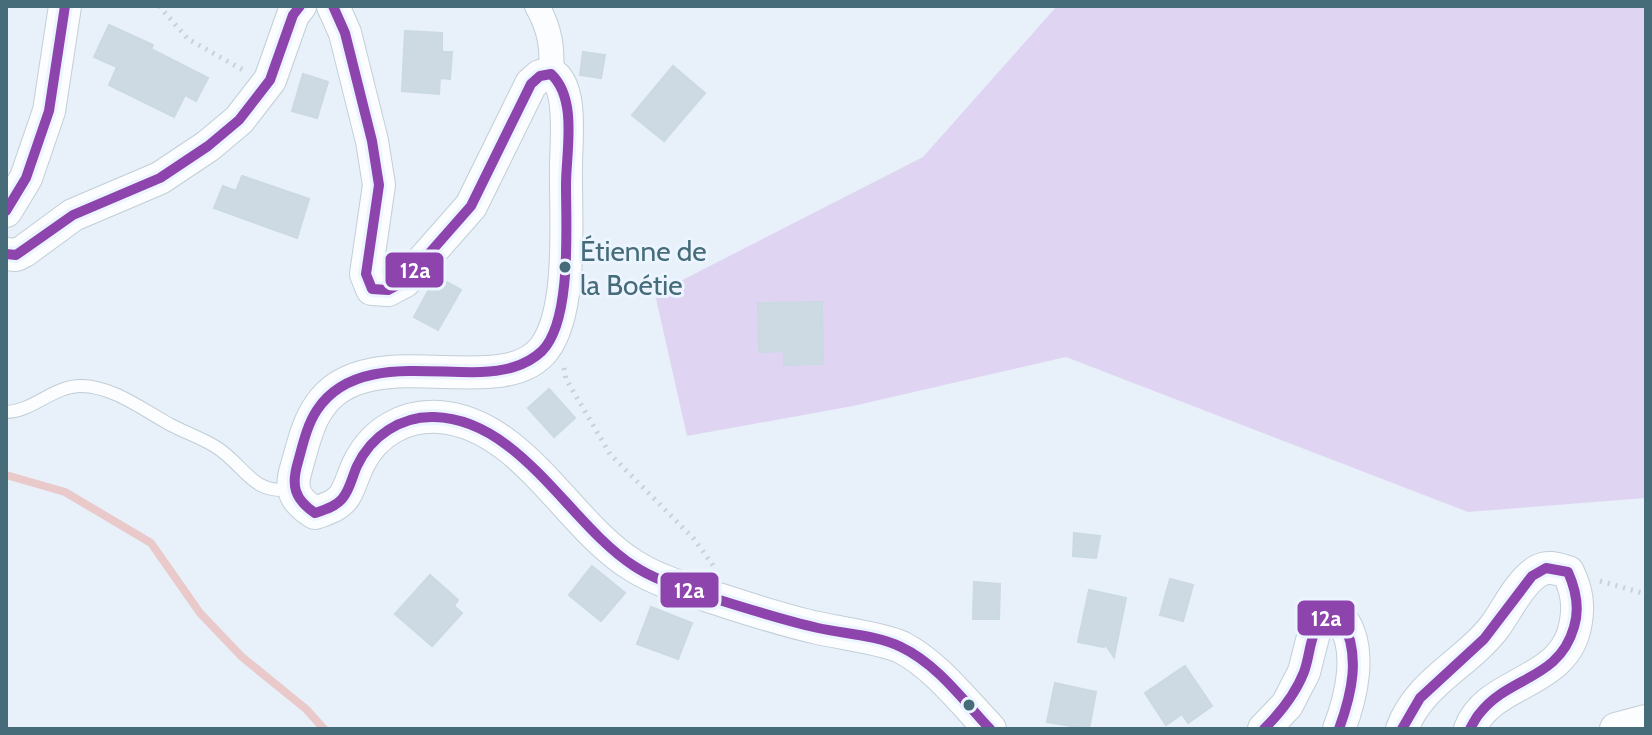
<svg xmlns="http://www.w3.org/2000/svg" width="1652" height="735" font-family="Cabin,sans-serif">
	<rect width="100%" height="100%" fill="#e8f0f9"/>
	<path fill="#dfd5f3" d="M 1057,6 L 1646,6 L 1646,498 L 1468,512 L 1066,357 L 853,406 L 687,436 L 655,294 L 923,157 Z"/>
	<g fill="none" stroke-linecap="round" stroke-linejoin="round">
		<path stroke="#e9c9c9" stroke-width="8" d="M 6,475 L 65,492 L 151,543 L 200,613 L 242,657 L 306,709 L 324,729"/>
	</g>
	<g fill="#cddae3" stroke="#cad9e2" stroke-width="2">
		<path d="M 109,25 L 153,45 L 151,49 L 208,78 L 196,101 L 185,95 L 174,117 L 109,85 L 117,67 L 94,57 Z"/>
		<path d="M 405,31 L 442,33 L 442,52 L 452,52 L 450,79 L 440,78 L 439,94 L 402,91 Z"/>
		<path d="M 583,52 L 605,55 L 601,78 L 580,75 Z"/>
		<path d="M 673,66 L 705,93 L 664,141 L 632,115 Z"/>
		<path d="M 303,74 L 328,82 L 317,118 L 292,111 Z"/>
		<path d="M 242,176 L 309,199 L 297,238 L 214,208 L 223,186 L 236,191 Z"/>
		<path d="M 436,276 L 461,290 L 438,330 L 414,317 Z"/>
		<path d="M 822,302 L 823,364 L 784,365 L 784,351 L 759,352 L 758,303 Z"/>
		<path d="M 549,389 L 575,418 L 554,437 L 528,408 Z"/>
		<path d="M 1074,533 L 1100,536 L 1096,558 L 1073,556 Z"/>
		<path d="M 592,566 L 625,593 L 601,621 L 569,595 Z"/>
		<path d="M 430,575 L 458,600 L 454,606 L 462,613 L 432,646 L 395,614 Z"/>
		<path d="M 1170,579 L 1193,585 L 1183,621 L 1160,615 Z"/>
		<path d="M 974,582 L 1000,584 L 999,619 L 973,619 Z"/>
		<path d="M 1089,590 L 1126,598 L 1114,657 L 1105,644 L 1104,647 L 1078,642 Z"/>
		<path d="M 651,607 L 692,623 L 678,659 L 637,644 Z"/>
		<path d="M 1185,666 L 1212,706 L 1188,723 L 1182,714 L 1166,725 L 1145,693 Z"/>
		<path d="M 1055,683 L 1096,692 L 1089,729 L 1047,722 Z"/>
	</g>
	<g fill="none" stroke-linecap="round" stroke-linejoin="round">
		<defs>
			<path id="lane" d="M 6,412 C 34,411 53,386 81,386 C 113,386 145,411 171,425 C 186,433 202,438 216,447 C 246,466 252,496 293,489"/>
			<path id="street" d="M 537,6 C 550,29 553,48 551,74"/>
			<g id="secondary">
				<path d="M 333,6 L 345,33 L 372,141 L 379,185 L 366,274 L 372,289 L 388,290 L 405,281 L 471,206 L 531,84 L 540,76 L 551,74 C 573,86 566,142 566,165 C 565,214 574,310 544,349 C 502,404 366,335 319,407 C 307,424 302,449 296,469 C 289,491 297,502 315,513 C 326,509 338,506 345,495 C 351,485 354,472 360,461 C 376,431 405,415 439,417 C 523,423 569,527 634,566 C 661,583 694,591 724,601 C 755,611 786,621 818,628 C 840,633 881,638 901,647 C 936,665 963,701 990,729"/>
				<path d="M 6,211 L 26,178 L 49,111 L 65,6"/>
				<path d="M 6,254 L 16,255 L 24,251 L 73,215 L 160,178 L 208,146 L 239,120 L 270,80 L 293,15 L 300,6"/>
				<path d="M 1264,729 L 1287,705 L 1304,672 L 1316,625 L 1328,616 L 1342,620 C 1363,650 1351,698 1339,729"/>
				<path d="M 1402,729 C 1420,681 1467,664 1496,625 C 1508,608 1520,582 1538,571 C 1548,565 1558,569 1568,572 C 1576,589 1579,603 1576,621 C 1568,685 1489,679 1470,729"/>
				<path d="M 1616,729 L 1646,721"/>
			</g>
		</defs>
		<use href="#lane" stroke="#c0cdd6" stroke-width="14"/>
		<use href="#street" stroke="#c0cdd6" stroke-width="26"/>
		<use href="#secondary" stroke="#c1cfd7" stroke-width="34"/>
		<g stroke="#c6d2d8" stroke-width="5" stroke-dasharray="2 6" stroke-linecap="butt">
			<path d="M 159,6 L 188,39 L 243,70"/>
			<path d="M 564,368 L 566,379 L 610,454 L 694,539 L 715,568"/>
			<path d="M 1600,581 L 1646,594"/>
		</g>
		<use href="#lane" stroke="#fcfdfe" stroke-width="12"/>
		<use href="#street" stroke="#fcfdfe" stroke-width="24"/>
		<use href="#secondary" stroke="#fcfdfe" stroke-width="32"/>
		<defs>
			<g id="bus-1">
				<path d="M 333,6 L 345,33 L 372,141 L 379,185 L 366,274 L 372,289 L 388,290 L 405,281 L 471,206 L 531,84 L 540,76 L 551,74 C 578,99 566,152 566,185 C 566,226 572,321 542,351 C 525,367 503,371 481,372 C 427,374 352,357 317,410 C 307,425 303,444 298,462 C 291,485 294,499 315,513 C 324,510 335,507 342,499 C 350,490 352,477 357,466 C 371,436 401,416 434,417 C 520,419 569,524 634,566 C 658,582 687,589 713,598 C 748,609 783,620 818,628 C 845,634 876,635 901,647 C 937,664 963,700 990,729"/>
				<path d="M 6,211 L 26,178 L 49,111 L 65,6"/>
				<path d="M 6,254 L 16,255 L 73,215 L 160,178 L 208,146 L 239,120 L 270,80 L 293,15 L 300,6"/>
				<path d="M 1264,729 C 1281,712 1295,695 1304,672 C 1312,650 1308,631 1328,616 L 1342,620 C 1361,655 1352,693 1339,729"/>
				<path d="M 1402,729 L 1420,698 L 1484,639 L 1532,576 L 1546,568 L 1568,572 C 1576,590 1580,608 1574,627 C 1559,680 1509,676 1480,713 C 1476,717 1473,724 1470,729"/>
			</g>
		</defs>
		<use href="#bus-1" stroke="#ebf4ff" stroke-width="16"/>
		<use href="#bus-1" stroke="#8e44ad" stroke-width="10"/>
	</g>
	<g fill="#466b79" stroke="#ebf4ff" stroke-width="3">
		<circle cx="565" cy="267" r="7"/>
		<circle cx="969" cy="705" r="7"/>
	</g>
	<g text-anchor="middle" stroke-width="6" stroke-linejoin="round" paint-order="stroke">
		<g font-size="28" fill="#466b79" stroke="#ebf4ff" text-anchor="start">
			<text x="580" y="261">Étienne de<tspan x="580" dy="34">la Boétie</tspan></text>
		</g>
	</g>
	<g stroke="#ebf4ff" stroke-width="3">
		<rect x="384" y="251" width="61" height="38" rx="8" fill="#8e44ad"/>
		<rect x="659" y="571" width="61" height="38" rx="8" fill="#8e44ad"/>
		<rect x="1296" y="599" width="60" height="38" rx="8" fill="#8e44ad"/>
	</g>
	<g font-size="22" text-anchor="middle" font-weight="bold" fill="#fff">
		<text x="415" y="278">12a</text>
		<text x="689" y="598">12a</text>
		<text x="1326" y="626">12a</text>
	</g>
	<rect width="1652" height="735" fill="none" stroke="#466b79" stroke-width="16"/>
</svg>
